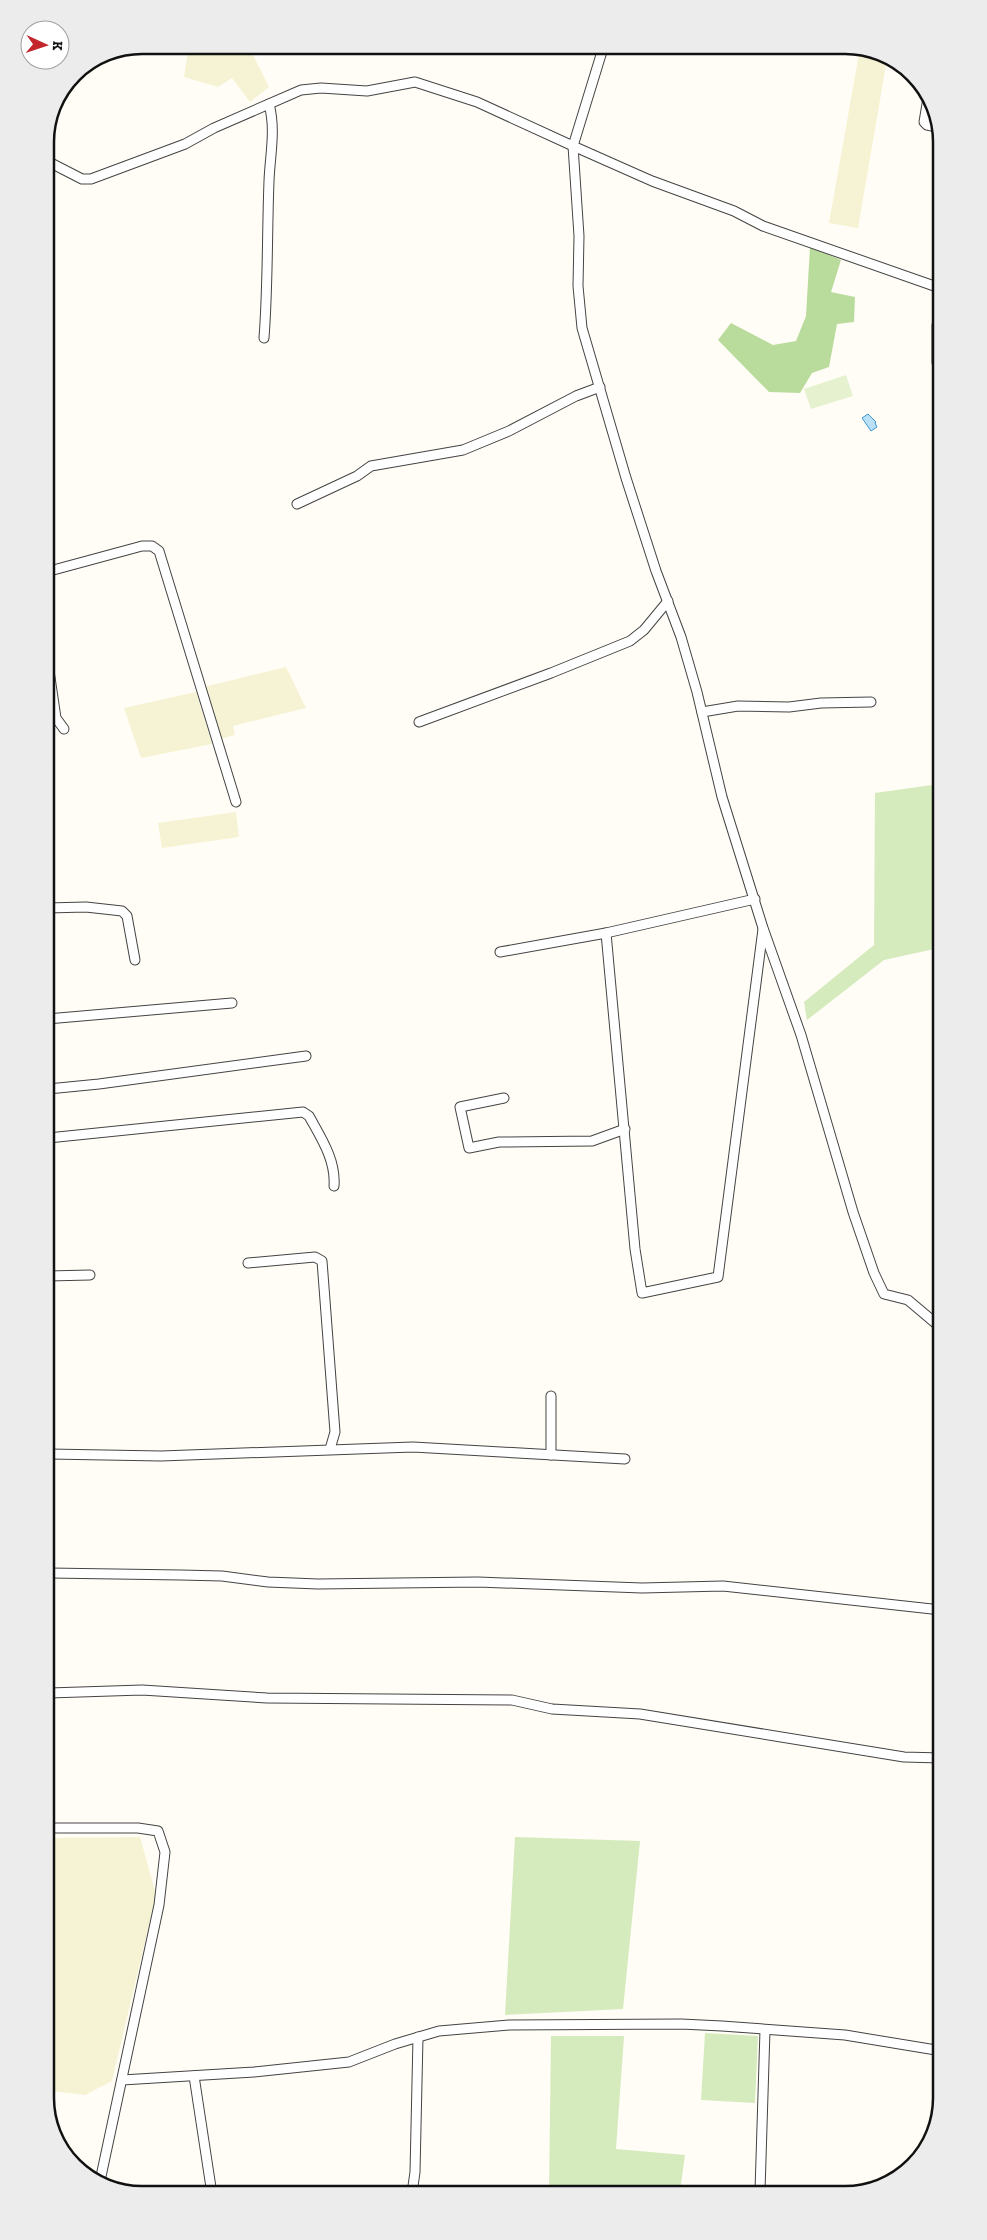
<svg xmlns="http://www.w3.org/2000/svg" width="987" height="2240" font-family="'Zilla Slab',serif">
	<rect width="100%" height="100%" fill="#fffdf5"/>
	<g fill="#f6f3d4">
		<path d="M 189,45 L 248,45 L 269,87 L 250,102 L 232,78 L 218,87 L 184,77 Z"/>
		<path d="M 860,48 L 887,59 L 858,228 L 829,223 Z"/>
		<path d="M 286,667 L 306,708 L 233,726 L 235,735 L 220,739 L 204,687 Z"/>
		<path d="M 196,692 L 212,744 L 141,758 L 124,708 Z"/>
		<path d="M 236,812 L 239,837 L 162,848 L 158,823 Z"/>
		<path d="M 140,1837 L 156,1895 L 112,2081 L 85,2095 L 50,2091 L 49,1838 Z"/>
	</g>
	<g fill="#d5ebbd">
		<path d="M 939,784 L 939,948 L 884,960 L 807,1020 L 804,1002 L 874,945 L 875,793 Z"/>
		<path d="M 515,1837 L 640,1841 L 623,2009 L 505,2015 Z"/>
		<path d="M 705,2033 L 758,2036 L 755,2103 L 701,2100 Z"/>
		<path d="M 551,2036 L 624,2036 L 616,2149 L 685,2155 L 680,2191 L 549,2192 Z"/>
	</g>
	<path fill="#b9dc9c" d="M 810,247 L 841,260 L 831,292 L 855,297 L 854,322 L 837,324 L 829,367 L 812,373 L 800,393 L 769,392 L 718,340 L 731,323 L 773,345 L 796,341 L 806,316 Z"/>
	<path fill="#e6f2cf" d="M 846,375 L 853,396 L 811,409 L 804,389 Z"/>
	<path fill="#b9e0f7" stroke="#3f96cf" d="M 868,414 L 876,422 L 875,423 L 877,427 L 871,431 L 862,418 Z"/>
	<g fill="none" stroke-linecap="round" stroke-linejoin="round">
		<defs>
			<g id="minor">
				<path d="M 604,45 L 573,146 L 579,236 L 578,286 L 582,328 L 626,478 L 656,571 L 681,637 L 697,692 L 722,797 L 763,928 L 801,1035 L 853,1212 L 874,1273 L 884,1294 L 908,1300 L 940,1327"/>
				<path d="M 928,98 L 924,122 L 927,125 L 937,127"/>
				<path d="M 45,160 L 82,179 L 91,179 L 185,144 L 214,128 L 301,90 L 321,88 L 367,91 L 415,82 L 477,102 L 573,146 L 652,181 L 734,211 L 763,226 L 937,287"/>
				<path d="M 937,325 L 937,363"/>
				<path d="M 264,338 C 268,286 267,233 269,181 C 270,155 276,130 269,104"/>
				<path d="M 297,504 L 357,476 L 371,466 L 463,450 L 509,431 L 576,396 L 600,387"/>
				<path d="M 46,572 L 142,546 L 152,546 L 159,551 L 236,802"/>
				<path d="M 47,657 L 56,718 L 64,729"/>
				<path d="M 702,712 L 738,706 L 789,707 L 821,703 L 871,702"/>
				<path d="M 419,722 L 551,673 L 630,641 L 644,630 L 668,601"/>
				<path d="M 47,908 L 86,907 L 122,911 L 127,916 L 135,960"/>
				<path d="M 606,933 L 635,1249 L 642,1293 L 718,1277 L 763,929"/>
				<path d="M 500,952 L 606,933 L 755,899"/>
				<path d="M 47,1019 L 232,1003"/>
				<path d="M 48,1089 L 99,1084 L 306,1056"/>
				<path d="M 504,1098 L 460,1107 L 469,1148 L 499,1142 L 592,1141 L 625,1129"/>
				<path d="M 48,1138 L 303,1112 L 309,1116 C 321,1138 336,1160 334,1186"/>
				<path d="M 248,1263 L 315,1257 L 322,1261 L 335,1432 L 330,1449"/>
				<path d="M 48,1276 L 90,1275"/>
				<path d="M 551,1396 L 551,1455"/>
				<path d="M 49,1454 L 161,1456 L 413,1447 L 625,1459"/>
				<path d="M 49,1573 L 181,1575 L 222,1576 L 268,1582 L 318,1584 L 478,1582 L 642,1588 L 723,1586 L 941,1610"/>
				<path d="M 49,1693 L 142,1690 L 267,1698 L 512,1700 L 552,1709 L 640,1714 L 904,1757 L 941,1758"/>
				<path d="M 49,1828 L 138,1828 L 158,1831 L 165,1852 L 159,1905 L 100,2181"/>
				<path d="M 194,2076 L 212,2194"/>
				<path d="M 122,2080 L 254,2072 L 349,2062 L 395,2044 L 439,2031 L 509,2025 L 681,2024 L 722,2026 L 845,2035 L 942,2051"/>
				<path d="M 760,2191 L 765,2030"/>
				<path d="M 412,2193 L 415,2172 L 418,2037"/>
			</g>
		</defs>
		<use href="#minor" stroke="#444" stroke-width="11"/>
		<use href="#minor" stroke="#fff" stroke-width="9"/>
	</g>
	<path d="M0 0H987V2240H0ZM142 54H845A88 88 0 0 1 933 142V2098A88 88 0 0 1 845 2186H142A88 88 0 0 1 54 2098V142A88 88 0 0 1 142 54Z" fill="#ececec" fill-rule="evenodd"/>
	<path fill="none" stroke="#111" stroke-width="2.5" d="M142 54H845A88 88 0 0 1 933 142V2098A88 88 0 0 1 845 2186H142A88 88 0 0 1 54 2098V142A88 88 0 0 1 142 54Z"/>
	<g transform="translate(45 45) rotate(93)"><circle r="24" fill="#ffffff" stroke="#a0a0a0"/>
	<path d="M0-4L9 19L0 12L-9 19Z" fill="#c4262e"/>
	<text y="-8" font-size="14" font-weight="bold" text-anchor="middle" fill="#111111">K</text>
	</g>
</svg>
